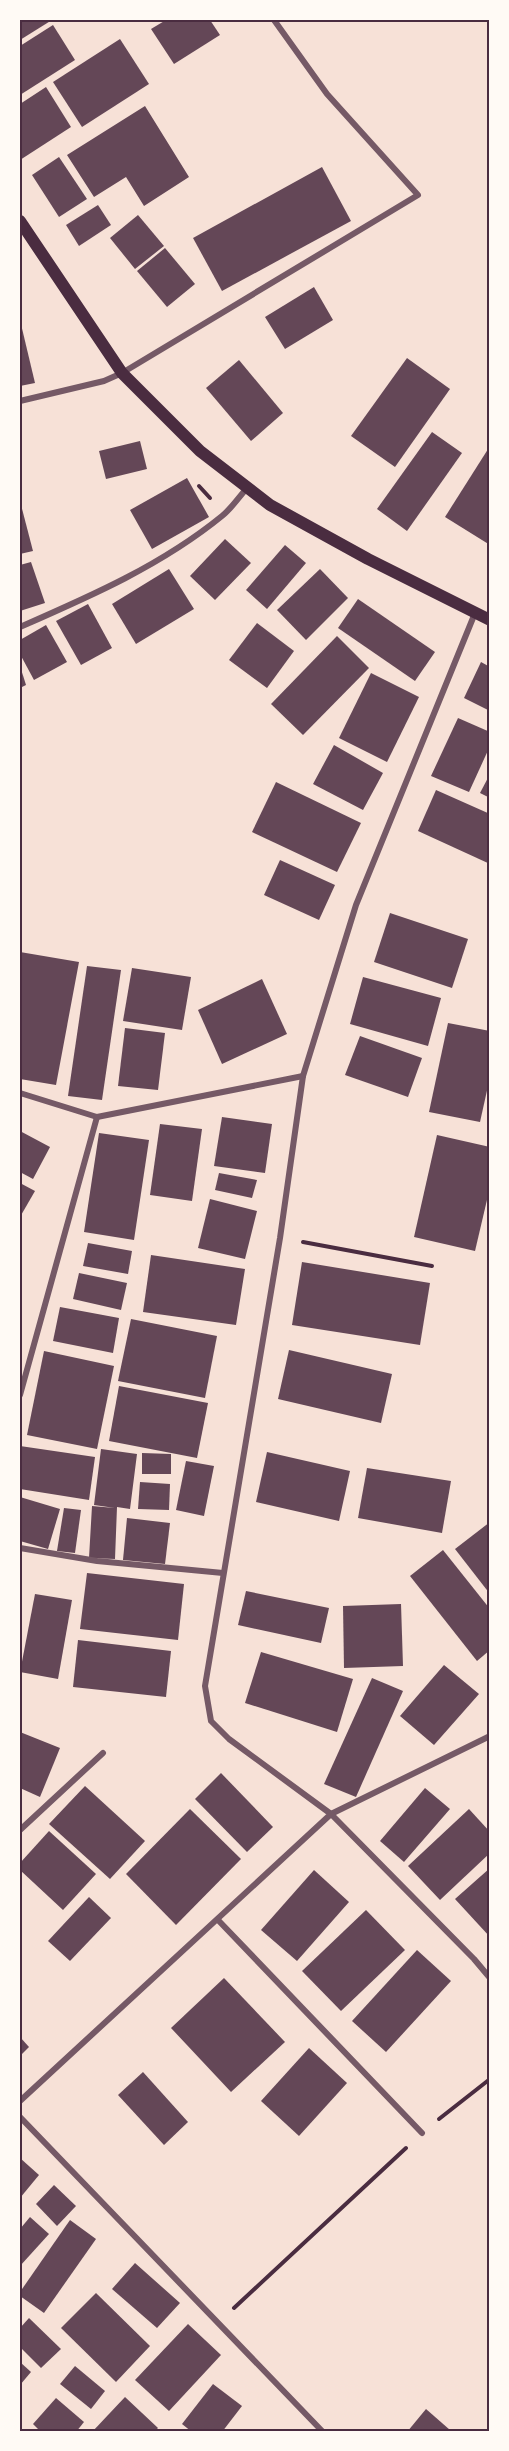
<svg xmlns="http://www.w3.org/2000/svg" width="509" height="2451" font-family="'PT Sans Narrow',sans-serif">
	<rect width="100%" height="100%" fill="#f7e1d7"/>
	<g fill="#644757">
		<path d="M 20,20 L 52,20 L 20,40 Z"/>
		<path d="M 166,20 L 210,20 L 220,35 L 174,64 L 151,29 Z"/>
		<path d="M 53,25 L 75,60 L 20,95 L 20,46 Z"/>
		<path d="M 120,39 L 149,84 L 82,127 L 53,82 Z"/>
		<path d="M 46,87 L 71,127 L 20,160 L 20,104 Z"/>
		<path d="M 145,106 L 189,177 L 144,206 L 126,177 L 94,197 L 67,155 Z"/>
		<path d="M 59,157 L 87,199 L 59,217 L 32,175 Z"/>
		<path d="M 322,167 L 351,221 L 222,291 L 193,238 Z"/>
		<path d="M 98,205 L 111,225 L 79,246 L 66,225 Z"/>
		<path d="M 138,215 L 164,246 L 135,269 L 110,238 Z"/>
		<path d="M 165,248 L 195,284 L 167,307 L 137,271 Z"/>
		<path d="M 314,287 L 333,320 L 285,349 L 265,317 Z"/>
		<path d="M 20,320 L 35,383 L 20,386 Z"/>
		<path d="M 407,358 L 450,389 L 395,467 L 351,436 Z"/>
		<path d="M 239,360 L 283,413 L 251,441 L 206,388 Z"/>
		<path d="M 432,432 L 462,453 L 407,531 L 377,509 Z"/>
		<path d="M 140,441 L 147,469 L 106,479 L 99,451 Z"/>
		<path d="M 490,446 L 490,545 L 445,517 Z"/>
		<path d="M 187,478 L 209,517 L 152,549 L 130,510 Z"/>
		<path d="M 20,501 L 33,551 L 20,554 Z"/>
		<path d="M 225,539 L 251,563 L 215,600 L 190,576 Z"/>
		<path d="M 285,545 L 306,563 L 267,609 L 246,590 Z"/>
		<path d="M 31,562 L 45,603 L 20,611 L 20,565 Z"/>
		<path d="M 169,569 L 194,609 L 136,644 L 112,604 Z"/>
		<path d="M 320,569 L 348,598 L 306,640 L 277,610 Z"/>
		<path d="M 358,599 L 435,652 L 415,681 L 338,628 Z"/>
		<path d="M 88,604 L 112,648 L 81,665 L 56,621 Z"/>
		<path d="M 257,623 L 294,651 L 267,688 L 229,660 Z"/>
		<path d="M 46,625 L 67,662 L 34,680 L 20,654 L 20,640 Z"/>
		<path d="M 337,636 L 369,668 L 303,735 L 271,704 Z"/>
		<path d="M 481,662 L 490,667 L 490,711 L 464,698 Z"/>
		<path d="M 20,666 L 26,685 L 20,688 Z"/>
		<path d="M 371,673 L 419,697 L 387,762 L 339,738 Z"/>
		<path d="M 458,718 L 490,732 L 490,746 L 469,792 L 431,776 Z"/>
		<path d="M 334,745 L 383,773 L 363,810 L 313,784 Z"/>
		<path d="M 490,774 L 490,798 L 480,793 Z"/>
		<path d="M 276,782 L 361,823 L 337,872 L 252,832 Z"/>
		<path d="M 436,790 L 490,814 L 490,864 L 418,831 Z"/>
		<path d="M 280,860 L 335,885 L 319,920 L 264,895 Z"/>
		<path d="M 390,913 L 468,939 L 452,988 L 374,962 Z"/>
		<path d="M 20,952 L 79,962 L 56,1085 L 20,1079 Z"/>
		<path d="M 87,966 L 121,970 L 102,1100 L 68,1096 Z"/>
		<path d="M 132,968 L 191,977 L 182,1030 L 123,1021 Z"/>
		<path d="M 363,977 L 441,998 L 428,1046 L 350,1024 Z"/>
		<path d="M 262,979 L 287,1034 L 222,1064 L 198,1010 Z"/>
		<path d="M 448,1023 L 490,1031 L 490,1077 L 480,1122 L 429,1112 Z"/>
		<path d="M 125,1028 L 165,1033 L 158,1090 L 118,1086 Z"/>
		<path d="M 360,1036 L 422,1058 L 408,1097 L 345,1075 Z"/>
		<path d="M 222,1117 L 272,1124 L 265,1173 L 214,1166 Z"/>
		<path d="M 160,1124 L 202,1129 L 192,1201 L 150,1195 Z"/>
		<path d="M 20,1131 L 50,1147 L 33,1179 L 20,1172 Z"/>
		<path d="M 99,1133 L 149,1140 L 134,1240 L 84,1232 Z"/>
		<path d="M 437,1135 L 490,1147 L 490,1187 L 475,1251 L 414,1237 Z"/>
		<path d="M 219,1173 L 257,1180 L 252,1198 L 215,1190 Z"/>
		<path d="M 20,1183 L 35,1191 L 20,1217 Z"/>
		<path d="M 210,1199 L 257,1211 L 245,1259 L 198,1248 Z"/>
		<path d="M 88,1243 L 132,1251 L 128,1274 L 83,1266 Z"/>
		<path d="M 151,1255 L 245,1269 L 236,1325 L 143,1312 Z"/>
		<path d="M 302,1262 L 430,1283 L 420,1345 L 292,1325 Z"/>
		<path d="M 79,1273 L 127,1283 L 121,1310 L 73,1299 Z"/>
		<path d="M 60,1307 L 119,1318 L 113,1353 L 53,1341 Z"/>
		<path d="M 131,1319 L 217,1336 L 205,1398 L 118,1381 Z"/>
		<path d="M 289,1350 L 392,1374 L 381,1423 L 278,1399 Z"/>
		<path d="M 44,1351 L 114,1366 L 97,1449 L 27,1435 Z"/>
		<path d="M 119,1386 L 208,1403 L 197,1458 L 109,1441 Z"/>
		<path d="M 20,1446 L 95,1457 L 89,1500 L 20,1489 Z"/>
		<path d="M 101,1449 L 137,1454 L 130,1509 L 117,1507 L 115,1559 L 89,1558 L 92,1506 L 115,1508 L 94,1505 Z"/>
		<path d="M 267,1452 L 350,1471 L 339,1521 L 256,1502 Z"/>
		<path d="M 142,1453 L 171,1454 L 171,1474 L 142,1474 Z"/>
		<path d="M 186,1461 L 214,1466 L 204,1516 L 176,1510 Z"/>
		<path d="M 367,1468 L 451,1481 L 442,1533 L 358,1518 Z"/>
		<path d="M 140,1482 L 170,1484 L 169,1510 L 138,1509 Z"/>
		<path d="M 20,1497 L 60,1509 L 48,1549 L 20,1541 Z"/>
		<path d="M 64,1508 L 81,1510 L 75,1553 L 57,1551 Z"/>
		<path d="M 127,1518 L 170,1523 L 165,1564 L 123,1560 Z"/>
		<path d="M 490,1522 L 490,1594 L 455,1549 Z"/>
		<path d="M 443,1550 L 490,1609 L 490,1650 L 477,1661 L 410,1576 Z"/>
		<path d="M 87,1573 L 184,1584 L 178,1640 L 80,1629 Z"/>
		<path d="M 246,1591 L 329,1608 L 321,1643 L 238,1625 Z"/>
		<path d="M 35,1594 L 72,1600 L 58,1679 L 20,1672 Z"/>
		<path d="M 401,1604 L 403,1666 L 344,1668 L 343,1606 Z"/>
		<path d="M 78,1640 L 171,1651 L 166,1697 L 73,1687 Z"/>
		<path d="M 261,1652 L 353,1679 L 337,1732 L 245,1703 Z"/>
		<path d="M 444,1665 L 479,1694 L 434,1745 L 400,1716 Z"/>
		<path d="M 372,1678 L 403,1691 L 356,1797 L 324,1784 Z"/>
		<path d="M 20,1732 L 60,1748 L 40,1797 L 20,1788 Z"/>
		<path d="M 221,1773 L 273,1827 L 247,1852 L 195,1799 Z"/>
		<path d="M 85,1786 L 145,1841 L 110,1879 L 49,1824 Z"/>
		<path d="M 425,1788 L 450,1809 L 404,1862 L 380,1841 Z"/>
		<path d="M 190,1809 L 241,1859 L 176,1925 L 126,1874 Z"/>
		<path d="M 469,1809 L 490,1832 L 490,1853 L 440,1900 L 408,1866 Z"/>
		<path d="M 49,1831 L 96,1874 L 63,1910 L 20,1870 L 20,1863 Z"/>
		<path d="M 490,1868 L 490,1937 L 455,1899 Z"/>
		<path d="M 314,1870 L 349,1902 L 297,1961 L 261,1930 Z"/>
		<path d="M 89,1897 L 111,1918 L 70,1961 L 48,1941 Z"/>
		<path d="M 366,1910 L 405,1950 L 341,2011 L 302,1971 Z"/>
		<path d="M 417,1950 L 451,1981 L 386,2052 L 352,2021 Z"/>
		<path d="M 224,1978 L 285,2042 L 231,2092 L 171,2028 Z"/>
		<path d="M 20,2037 L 29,2047 L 20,2056 Z"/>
		<path d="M 309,2048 L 347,2083 L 299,2136 L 261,2101 Z"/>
		<path d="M 143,2072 L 188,2122 L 164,2145 L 118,2095 Z"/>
		<path d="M 20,2158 L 39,2175 L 20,2198 Z"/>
		<path d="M 54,2185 L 76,2206 L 57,2226 L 36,2204 Z"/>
		<path d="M 30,2217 L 49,2234 L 20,2266 L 20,2229 Z"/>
		<path d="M 70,2220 L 96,2239 L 44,2313 L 20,2296 L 20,2292 Z"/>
		<path d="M 135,2263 L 180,2303 L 157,2328 L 112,2289 Z"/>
		<path d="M 96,2293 L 150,2346 L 116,2382 L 61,2328 Z"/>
		<path d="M 29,2318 L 61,2349 L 41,2368 L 20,2347 L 20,2328 Z"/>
		<path d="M 188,2324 L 221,2355 L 169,2411 L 135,2380 Z"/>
		<path d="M 20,2362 L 31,2372 L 20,2385 Z"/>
		<path d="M 75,2366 L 105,2391 L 91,2409 L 60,2384 Z"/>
		<path d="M 213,2384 L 242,2406 L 222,2432 L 192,2432 L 182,2424 Z"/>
		<path d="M 125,2397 L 158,2428 L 154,2432 L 92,2432 Z"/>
		<path d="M 56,2398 L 84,2422 L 76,2432 L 41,2432 L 33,2424 Z"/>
		<path d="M 426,2409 L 450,2430 L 448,2432 L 407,2432 Z"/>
	</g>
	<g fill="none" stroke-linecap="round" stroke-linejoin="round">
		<g stroke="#4a2c40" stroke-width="4">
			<path d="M 199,486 L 210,498"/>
			<path d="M 303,1242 L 432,1266"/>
			<path d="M 439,2119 L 490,2079"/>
			<path d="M 234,2308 L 406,2148"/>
		</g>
		<g stroke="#755966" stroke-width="6">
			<path d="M 20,401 L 104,381 L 122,373 L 418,195 L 327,94 L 274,20"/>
			<path d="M 20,627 C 91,596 162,565 222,516 C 232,508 239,497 247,488"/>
			<path d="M 20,1093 L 97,1117 L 303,1076"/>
			<path d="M 20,1395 L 97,1117"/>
			<path d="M 20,1548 L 97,1561 L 223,1573"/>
			<path d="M 490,1736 L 331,1814 L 474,1959 L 490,1978"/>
			<path d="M 20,1830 L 103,1753"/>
			<path d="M 218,1920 L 422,2133"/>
			<path d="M 20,2101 L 331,1814 L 229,1739 L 211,1721 L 205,1686 L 280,1238 L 303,1076 L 356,905 L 475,613"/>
			<path d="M 20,2117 L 323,2432"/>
		</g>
		<path stroke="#4a2c40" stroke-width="12" d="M 20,221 L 122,373 L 200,451 L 270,505 L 368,559 L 490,620"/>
	</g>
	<rect width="509" height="2451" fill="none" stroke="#fffaf5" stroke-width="42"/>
	<rect x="21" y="21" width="467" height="2409" fill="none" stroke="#4a2c40" stroke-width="2"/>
</svg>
